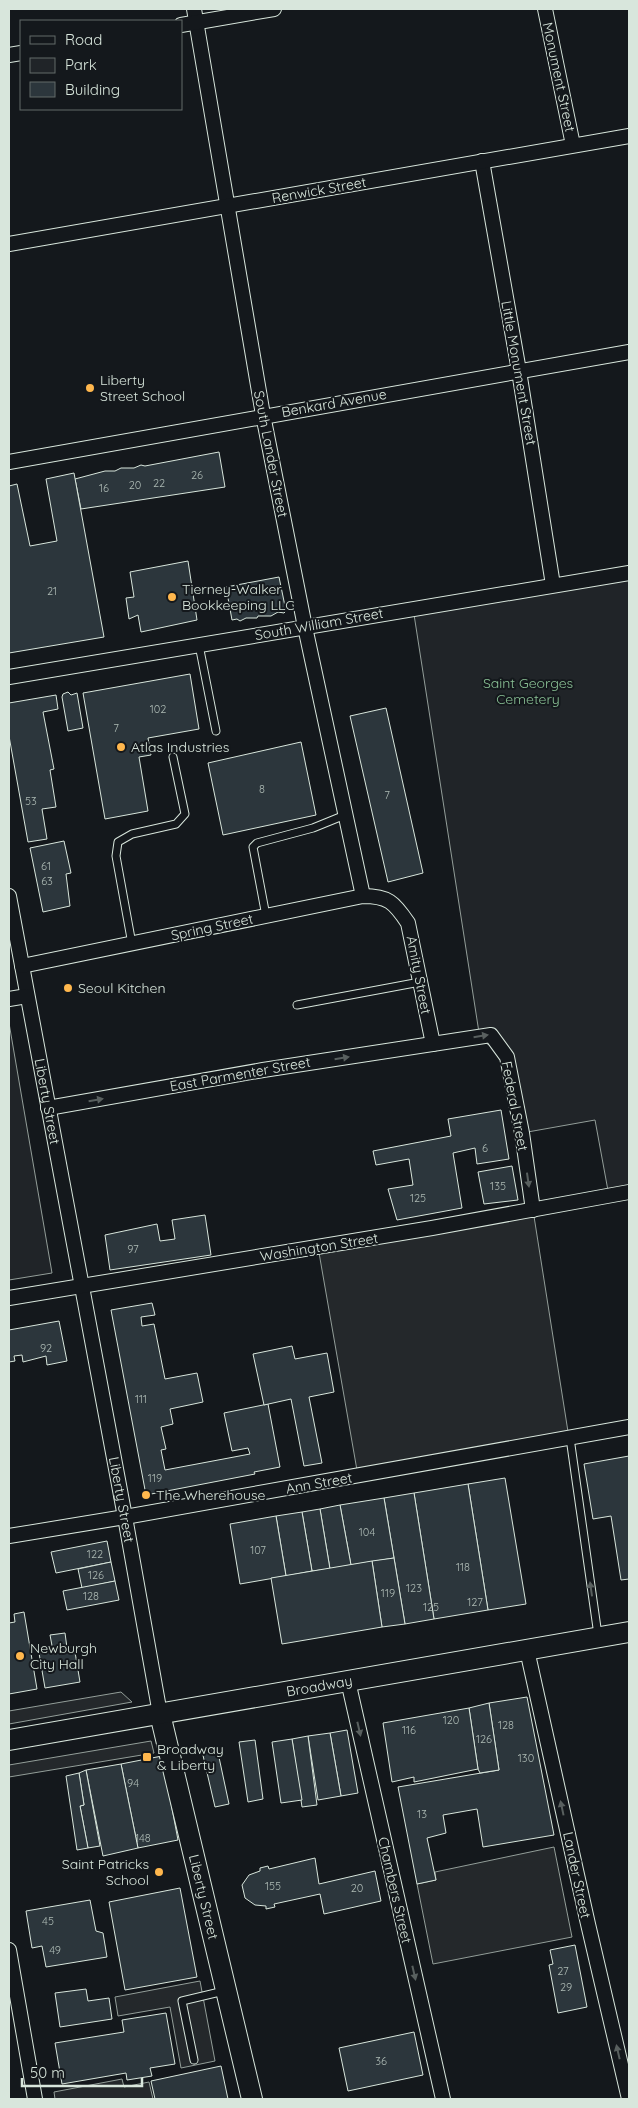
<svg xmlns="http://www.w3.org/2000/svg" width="638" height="2108" font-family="Quicksand,sans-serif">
	<rect width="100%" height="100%" fill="#14181c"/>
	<g fill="#202428" stroke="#939e99">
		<path d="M 629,572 L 629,1192 L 609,1196 L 595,1120 L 522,1133 L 507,1057 L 480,1039 L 413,608 Z"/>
		<path d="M 9,1023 L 52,1273 L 9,1280 Z"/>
	</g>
	<g fill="#24282b" stroke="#939e99">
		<path d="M 533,1210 L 569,1438 L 358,1476 L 318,1247 Z"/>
		<path d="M 121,1692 L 132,1702 L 9,1724 L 9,1711 Z"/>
		<path d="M 151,1741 L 154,1753 L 9,1777 L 9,1765 Z"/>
		<path d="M 554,1847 L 572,1937 L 433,1964 L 417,1884 L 436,1880 L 435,1872 Z"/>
		<path d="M 200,1981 L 215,2061 L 181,2068 L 170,2007 L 118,2016 L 115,1997 Z"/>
		<path d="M 122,2079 L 124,2087 L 149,2082 L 153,2099 L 55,2099 L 54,2092 Z"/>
	</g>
	<g fill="#2c363c" stroke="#d8e6dc">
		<path d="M 219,452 L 225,487 L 81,509 L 75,479 L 105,471 L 115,471 L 121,468 L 134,468 L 141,465 L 145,466 Z"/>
		<path d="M 74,473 L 104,637 L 9,653 L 9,486 L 17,484 L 30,546 L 57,541 L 46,479 Z"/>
		<path d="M 188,561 L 197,620 L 141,632 L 138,615 L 129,619 L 126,598 L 134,597 L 130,572 Z"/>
		<path d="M 279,577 L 286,611 L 284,613 L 278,612 L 271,616 L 258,616 L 257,618 L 246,618 L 240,621 L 237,619 L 232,620 L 226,587 Z"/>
		<path d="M 190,674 L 199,729 L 148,738 L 151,755 L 139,757 L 148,811 L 105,819 L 83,693 Z"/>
		<path d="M 68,692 L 71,695 L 77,693 L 83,728 L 68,731 L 62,697 L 63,694 Z"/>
		<path d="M 56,695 L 58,709 L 43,712 L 54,769 L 50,770 L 56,807 L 42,809 L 47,839 L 28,842 L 9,736 L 9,703 Z"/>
		<path d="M 386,708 L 423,873 L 388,882 L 350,716 Z"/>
		<path d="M 301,742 L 316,815 L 223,835 L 208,763 Z"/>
		<path d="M 64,841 L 71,873 L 66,874 L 70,906 L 43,912 L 30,848 Z"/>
		<path d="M 501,1110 L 509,1159 L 477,1164 L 475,1148 L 453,1153 L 462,1208 L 397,1220 L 388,1189 L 413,1185 L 409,1159 L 376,1165 L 373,1151 L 451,1136 L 448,1119 Z"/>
		<path d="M 512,1166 L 518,1200 L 484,1204 L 478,1172 Z"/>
		<path d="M 205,1215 L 211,1255 L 110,1270 L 105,1235 L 157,1224 L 160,1241 L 175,1239 L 172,1220 Z"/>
		<path d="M 152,1303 L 155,1315 L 141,1317 L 142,1326 L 154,1324 L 165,1379 L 197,1373 L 203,1402 L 170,1409 L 173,1424 L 161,1427 L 166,1449 L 161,1450 L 165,1470 L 250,1454 L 248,1448 L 232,1451 L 224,1413 L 268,1404 L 280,1467 L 254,1472 L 255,1474 L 146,1495 L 111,1310 Z"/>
		<path d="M 59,1321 L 67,1361 L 47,1365 L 46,1356 L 23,1362 L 22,1355 L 14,1356 L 15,1361 L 9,1362 L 9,1330 Z"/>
		<path d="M 292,1346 L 295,1359 L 327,1353 L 334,1392 L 309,1397 L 322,1463 L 304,1466 L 291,1399 L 264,1405 L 253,1354 Z"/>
		<path d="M 629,1456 L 629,1579 L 621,1580 L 611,1516 L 593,1519 L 584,1464 Z"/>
		<path d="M 505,1478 L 526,1604 L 488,1610 L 468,1484 Z"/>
		<path d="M 468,1484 L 488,1610 L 434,1619 L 414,1493 Z"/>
		<path d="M 414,1493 L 434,1619 L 405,1624 L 384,1498 Z"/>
		<path d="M 384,1498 L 394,1558 L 351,1565 L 340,1505 Z"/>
		<path d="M 340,1505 L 351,1565 L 330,1569 L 320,1509 Z"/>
		<path d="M 320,1509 L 330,1569 L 312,1571 L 302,1512 Z"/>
		<path d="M 302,1512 L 312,1571 L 286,1576 L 276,1516 Z"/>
		<path d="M 276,1516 L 286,1576 L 240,1584 L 230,1524 Z"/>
		<path d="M 107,1541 L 111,1562 L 56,1573 L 51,1552 Z"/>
		<path d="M 394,1558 L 405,1624 L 382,1627 L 372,1561 Z"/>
		<path d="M 372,1561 L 382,1627 L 282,1644 L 271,1578 Z"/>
		<path d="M 111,1562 L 115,1581 L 82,1588 L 78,1569 Z"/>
		<path d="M 115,1581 L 119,1600 L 67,1610 L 63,1591 Z"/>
		<path d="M 24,1612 L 37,1689 L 9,1694 L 9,1623 L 15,1622 L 14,1614 Z"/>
		<path d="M 65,1633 L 67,1648 L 74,1646 L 80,1682 L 45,1688 L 39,1653 L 53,1651 L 50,1635 Z"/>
		<path d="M 527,1697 L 554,1835 L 483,1847 L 477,1809 L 443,1815 L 446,1833 L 427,1838 L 436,1880 L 417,1884 L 398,1787 L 499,1770 L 489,1703 Z"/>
		<path d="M 489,1703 L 499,1770 L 480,1773 L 478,1769 L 469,1708 Z"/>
		<path d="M 469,1708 L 478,1769 L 414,1782 L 414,1777 L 392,1782 L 383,1723 Z"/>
		<path d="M 347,1730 L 358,1793 L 341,1796 L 330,1733 Z"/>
		<path d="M 330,1733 L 341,1796 L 318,1800 L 308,1736 Z"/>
		<path d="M 308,1736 L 317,1805 L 302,1807 L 292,1739 Z"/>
		<path d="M 292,1739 L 302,1800 L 281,1803 L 272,1742 Z"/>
		<path d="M 255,1740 L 263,1799 L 248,1802 L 239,1742 Z"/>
		<path d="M 217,1748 L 229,1804 L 215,1807 L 202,1751 Z"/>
		<path d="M 162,1756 L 178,1840 L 138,1848 L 121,1764 Z"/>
		<path d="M 121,1764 L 138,1848 L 103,1856 L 86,1770 Z"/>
		<path d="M 86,1770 L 100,1846 L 88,1848 L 80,1806 L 84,1805 L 79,1773 Z"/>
		<path d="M 79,1773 L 84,1805 L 80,1806 L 88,1848 L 77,1850 L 66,1776 Z"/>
		<path d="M 315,1858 L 319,1884 L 375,1871 L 381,1901 L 324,1914 L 320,1894 L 274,1904 L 275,1907 L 266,1909 L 266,1906 L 255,1905 L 245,1898 L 242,1885 L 249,1875 L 260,1871 L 260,1868 L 268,1866 L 269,1869 Z"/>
		<path d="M 180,1888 L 197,1977 L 125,1990 L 109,1902 Z"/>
		<path d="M 90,1900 L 96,1931 L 103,1933 L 107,1957 L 46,1967 L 42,1946 L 32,1948 L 26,1911 Z"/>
		<path d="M 575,1945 L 587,2007 L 558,2013 L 549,1965 L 553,1964 L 550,1950 Z"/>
		<path d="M 86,1989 L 88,2001 L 109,1998 L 112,2019 L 60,2027 L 55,1993 Z"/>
		<path d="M 166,2013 L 175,2064 L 150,2068 L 152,2076 L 127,2080 L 126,2073 L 62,2084 L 55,2043 L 124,2032 L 122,2020 Z"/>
		<path d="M 414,2032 L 423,2075 L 348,2091 L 339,2048 Z"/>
		<path d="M 221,2066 L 228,2099 L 155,2099 L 151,2081 Z"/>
	</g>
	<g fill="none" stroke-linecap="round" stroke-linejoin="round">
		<defs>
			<g id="lane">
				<path d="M 199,645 L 216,731"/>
				<path d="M 266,916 L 253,847 L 257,843 L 313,828 L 345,815"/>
				<path d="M 132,944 L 116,856 L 118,842 L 132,834 L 176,824 L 185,814 L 173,757"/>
				<path d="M 297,1005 L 420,982"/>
				<path d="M 570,1438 L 598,1635"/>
				<path d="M 194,2060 L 182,2001 L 224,1991"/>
			</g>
			<g id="street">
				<path d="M 194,9 L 263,415 L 305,627 L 363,896"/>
				<path d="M 545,9 L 573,145"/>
				<path d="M 181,25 L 274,9"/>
				<path d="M 9,55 L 21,53"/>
				<path d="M 482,161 L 519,371 L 553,585"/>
				<path d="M 9,244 L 629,136"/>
				<path d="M 9,462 L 629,352"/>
				<path d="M 9,677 L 629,573"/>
				<path id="s1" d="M 9,896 L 125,1517 L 160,1714"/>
				<path d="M 22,966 L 363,896 C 388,896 394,902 408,923 L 433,1044"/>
				<path d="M 9,999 L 27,996"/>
				<path d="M 48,1108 L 263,1070 L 491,1035 L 507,1057 L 522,1133 L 533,1210"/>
				<path d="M 9,1298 L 432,1228 L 629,1192"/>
				<path d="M 9,1536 L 125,1517 L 629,1427"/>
				<path d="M 527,1650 L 588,1924 L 629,2099"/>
				<path d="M 348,1681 L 443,2099"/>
				<path d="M 9,1950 L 35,2099"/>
			</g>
			<g id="secondary">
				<path id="s2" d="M 160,1714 L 252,2099"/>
				<path id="s3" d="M 9,1740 L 629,1632"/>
			</g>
		</defs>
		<use href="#lane" stroke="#d8e6dc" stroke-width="9"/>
		<use href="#street" stroke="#d8e6dc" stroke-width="16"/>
		<use href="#secondary" stroke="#d8e6dc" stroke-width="22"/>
		<use href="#lane" stroke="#14181c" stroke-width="7"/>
		<use href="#street" stroke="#14181c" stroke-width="14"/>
		<use href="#secondary" stroke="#14181c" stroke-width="20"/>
	</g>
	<defs><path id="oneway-solid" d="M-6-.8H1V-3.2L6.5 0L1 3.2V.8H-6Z" transform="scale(1.25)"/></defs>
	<g fill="#59605f">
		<use href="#oneway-solid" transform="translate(481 1036) rotate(-9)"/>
		<use href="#oneway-solid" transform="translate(342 1058) rotate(-9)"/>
		<use href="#oneway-solid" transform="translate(96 1100) rotate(-10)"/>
		<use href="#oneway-solid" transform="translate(528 1180) rotate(82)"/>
		<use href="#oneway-solid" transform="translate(591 1589) rotate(-98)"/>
		<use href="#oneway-solid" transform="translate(359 1729) rotate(77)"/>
		<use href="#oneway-solid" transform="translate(562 1808) rotate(-102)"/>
		<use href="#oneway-solid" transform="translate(414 1973) rotate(77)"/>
		<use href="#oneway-solid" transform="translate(618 2052) rotate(-103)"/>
	</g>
	<g fill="#ffb74d" stroke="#14181c" stroke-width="2">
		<circle cx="90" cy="388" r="5"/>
		<circle cx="172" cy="597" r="5"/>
		<circle cx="121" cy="747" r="5"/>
		<circle cx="68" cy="988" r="5"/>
		<circle cx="146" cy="1495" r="5"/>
		<circle cx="20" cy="1656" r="5"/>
		<rect x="142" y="1752" width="10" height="10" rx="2.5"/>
		<circle cx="159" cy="1872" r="5"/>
	</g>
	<g text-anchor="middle" stroke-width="4" stroke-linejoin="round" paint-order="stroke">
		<g font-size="11" fill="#adbab4">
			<text x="197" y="479">26</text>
			<text x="159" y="487">22</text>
			<text x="135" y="489">20</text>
			<text x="104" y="492">16</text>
			<text x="52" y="595">21</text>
			<text x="158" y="713">102</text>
			<text x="116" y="732">7</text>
			<text x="262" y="793">8</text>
			<text x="387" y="799">7</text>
			<text x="31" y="805">53</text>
			<text x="46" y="870">61</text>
			<text x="47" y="885">63</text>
			<text x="485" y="1152">6</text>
			<text x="498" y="1190">135</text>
			<text x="418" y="1202">125</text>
			<text x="133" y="1253">97</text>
			<text x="46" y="1352">92</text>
			<text x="141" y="1403">111</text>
			<text x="155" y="1482">119</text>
			<text x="367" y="1536">104</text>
			<text x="258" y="1554">107</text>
			<text x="95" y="1558">122</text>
			<text x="463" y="1571">118</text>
			<text x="96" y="1579">126</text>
			<text x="414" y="1592">123</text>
			<text x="388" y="1597">119</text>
			<text x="91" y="1600">128</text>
			<text x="475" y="1606">127</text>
			<text x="431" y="1611">125</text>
			<text x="451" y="1724">120</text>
			<text x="506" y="1729">128</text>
			<text x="409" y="1734">116</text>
			<text x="484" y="1743">126</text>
			<text x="526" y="1762">130</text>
			<text x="133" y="1787">94</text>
			<text x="422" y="1818">13</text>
			<text x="143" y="1842">148</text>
			<text x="273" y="1890">155</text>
			<text x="357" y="1892">20</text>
			<text x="48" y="1925">45</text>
			<text x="55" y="1954">49</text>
			<text x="563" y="1975">27</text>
			<text x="566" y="1991">29</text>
			<text x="381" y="2065">36</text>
		</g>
		<g font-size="14" fill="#d8e6dc" stroke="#14181c">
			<text transform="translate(559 77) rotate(78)" y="5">Monument Street</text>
			<text transform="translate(319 190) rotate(-10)" y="5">Renwick Street</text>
			<text transform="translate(519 373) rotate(80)" y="5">Little Monument Street</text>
			<text transform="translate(334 403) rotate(-10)" y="5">Benkard Avenue</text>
			<text transform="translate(271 454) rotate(79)" y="5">South Lander Street</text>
			<text transform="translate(319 624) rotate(-10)" y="5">South William Street</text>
			<text transform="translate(212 927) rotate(-12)" y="5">Spring Street</text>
			<text transform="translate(419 975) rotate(79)" y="5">Amity Street</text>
			<text transform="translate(240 1074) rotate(-10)" y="5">East Parmenter Street</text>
			<text dy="5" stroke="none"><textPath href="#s1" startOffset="209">Liberty Street</textPath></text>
			<text transform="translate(515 1106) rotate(79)" y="5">Federal Street</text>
			<text transform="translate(319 1247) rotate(-9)" y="5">Washington Street</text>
			<text transform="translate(319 1483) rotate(-10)" y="5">Ann Street</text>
			<text dy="5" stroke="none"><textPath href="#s1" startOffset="614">Liberty Street</textPath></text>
			<text dy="5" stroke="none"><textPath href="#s3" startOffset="315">Broadway</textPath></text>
			<text transform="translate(577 1875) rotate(78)" y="5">Lander Street</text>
			<text transform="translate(395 1890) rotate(77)" y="5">Chambers Street</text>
			<text dy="5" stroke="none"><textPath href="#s2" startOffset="188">Liberty Street</textPath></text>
		</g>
		<g font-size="14" fill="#d8e6dc" stroke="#14181c" text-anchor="start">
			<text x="100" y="385">Liberty<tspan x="100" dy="16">Street School</tspan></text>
			<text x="182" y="594">Tierney-Walker<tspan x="182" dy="16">Bookkeeping LLC</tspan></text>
			<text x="131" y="752">Atlas Industries</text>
			<text x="78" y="993">Seoul Kitchen</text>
			<text x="156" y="1500">The Wherehouse</text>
			<text x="30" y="1653">Newburgh<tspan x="30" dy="16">City Hall</tspan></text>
			<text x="157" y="1754">Broadway<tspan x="157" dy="16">&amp; Liberty</tspan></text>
			<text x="149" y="1869" text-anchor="end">Saint Patricks<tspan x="149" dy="16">School</tspan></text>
		</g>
		<g font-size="14" fill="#8ac095" stroke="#14181c">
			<text x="528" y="688">Saint Georges<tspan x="528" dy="16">Cemetery</tspan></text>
		</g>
	</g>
	<rect width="638" height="2108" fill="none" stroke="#d8e6dc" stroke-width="20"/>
	<rect x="20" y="20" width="162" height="90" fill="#14181c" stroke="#626a69"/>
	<rect x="30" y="36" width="25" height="8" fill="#14181c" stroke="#626a69"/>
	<text x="65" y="45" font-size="15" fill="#d8e6dc">Road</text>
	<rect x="30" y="58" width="25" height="15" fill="#202428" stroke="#626a69"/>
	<text x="65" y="70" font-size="15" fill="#d8e6dc">Park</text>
	<rect x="30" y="82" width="25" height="15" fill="#2c363c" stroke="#626a69"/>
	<text x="65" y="95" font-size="15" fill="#d8e6dc">Building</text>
	<path d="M22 2078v8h120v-8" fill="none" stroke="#d8e6dc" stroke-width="2.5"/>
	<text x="30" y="2078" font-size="15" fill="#d8e6dc" stroke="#14181c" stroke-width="4" paint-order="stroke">50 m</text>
</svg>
